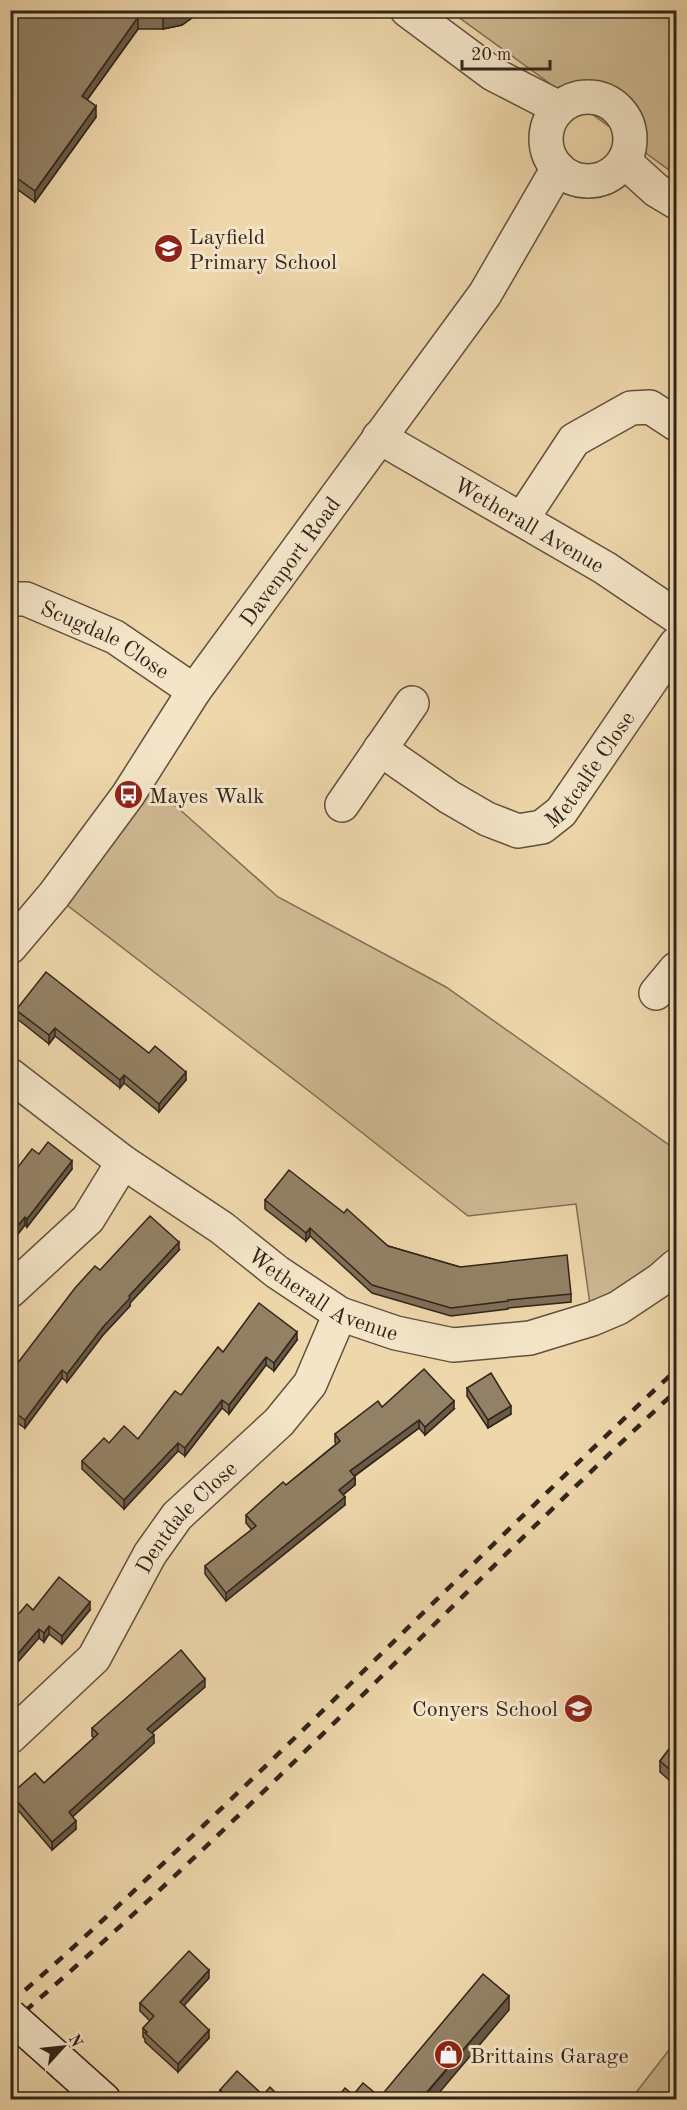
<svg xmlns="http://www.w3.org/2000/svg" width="687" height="2110" font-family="'Old Standard TT',serif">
	<rect width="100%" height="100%" fill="#eed7ab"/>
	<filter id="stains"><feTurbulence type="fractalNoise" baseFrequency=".00333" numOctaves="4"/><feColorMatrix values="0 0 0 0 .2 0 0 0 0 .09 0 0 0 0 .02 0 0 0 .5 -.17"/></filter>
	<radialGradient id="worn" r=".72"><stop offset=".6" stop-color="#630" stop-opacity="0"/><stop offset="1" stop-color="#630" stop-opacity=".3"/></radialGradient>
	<g fill="#ceb992" stroke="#806e56" stroke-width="1.5">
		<path d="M 450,11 L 676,11 L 676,175 Z"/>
		<path d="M 141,775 L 278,897 L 446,987 L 676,1150 L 676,1266 L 592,1319 L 576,1204 L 468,1216 L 318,1098 L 54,895 Z"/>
		<path d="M 676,2041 L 676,2099 L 631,2099 Z"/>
	</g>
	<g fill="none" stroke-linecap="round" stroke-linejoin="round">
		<defs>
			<g id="street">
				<path d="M 407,10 L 493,74 L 559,108"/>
				<circle cx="588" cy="139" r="42"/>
				<path d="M 624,161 L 656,190 L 676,202"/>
				<path id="s1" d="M 379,437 L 605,568 L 676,616"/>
				<path d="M 522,519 L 574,440 L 631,408 L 650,407 L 676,424"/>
				<path id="s2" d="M 10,599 L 26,599 L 115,637 L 194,691"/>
				<path id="s3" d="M 380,749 L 449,797 L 487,819 L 518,831 L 542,827 L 561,812 L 676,644"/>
				<path d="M 342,805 L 412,703"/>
				<path id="s4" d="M 10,947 L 54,895 L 128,795 L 194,691 L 485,294 L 558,168"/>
				<path d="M 656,993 L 676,969"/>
				<path id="s5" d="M 10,1075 L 123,1162 L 222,1228 L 277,1272 L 340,1314 L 396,1333 L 453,1345 L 530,1338 L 592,1319 L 618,1308 L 660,1280 L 676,1266"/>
				<path d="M 10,1291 L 88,1219 L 123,1162"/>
				<path id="s6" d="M 10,1737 L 94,1658 L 150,1554 L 177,1516 L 279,1422 L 310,1384 L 340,1314"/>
			</g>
			<path id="secondary" d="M 65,2065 L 104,2100"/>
		</defs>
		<use href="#street" stroke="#60513e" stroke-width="36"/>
		<use href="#secondary" stroke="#31241a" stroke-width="36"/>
		<use href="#street" stroke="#f4e5c8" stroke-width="33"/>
		<use href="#secondary" stroke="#f4e5c8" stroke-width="33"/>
		<g stroke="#31241a" stroke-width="4.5" stroke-dasharray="10 10" stroke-linecap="butt">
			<path d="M 10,2003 C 77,1946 140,1885 204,1825 C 363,1674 516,1519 676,1370"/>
			<path d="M 10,2024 C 243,1824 452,1600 676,1391"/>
		</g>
		<defs>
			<path id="secondary-bridge" d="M 10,2016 L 65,2065"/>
		</defs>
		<use href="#secondary-bridge" stroke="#31241a" stroke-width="36" stroke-linecap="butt"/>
		<use href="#secondary-bridge" stroke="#f4e5c8" stroke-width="33"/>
	</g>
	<g fill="#7e6f57" stroke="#31241a" stroke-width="1.5">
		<path d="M 10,10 L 203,10 L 182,25 L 163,29 L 138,29 L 87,100 L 96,117 L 35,202 L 10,184 Z"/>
		<path d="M 16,1010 L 149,1053 L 186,1080 L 159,1112 L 124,1083 L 120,1088 L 55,1036 L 49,1044 L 16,1018 Z"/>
		<path d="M 39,1154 L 72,1169 L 27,1227 L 25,1225 L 10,1244 L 10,1161 L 18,1167 Z"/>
		<path d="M 265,1200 L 344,1213 L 388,1246 L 460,1267 L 571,1294 L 571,1302 L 508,1308 L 508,1309 L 451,1316 L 372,1293 L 310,1236 L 306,1241 L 265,1209 Z"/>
		<path d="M 179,1250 L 130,1303 L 130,1306 L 103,1335 L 67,1382 L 62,1378 L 25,1428 L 10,1418 L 10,1367 L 17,1364 L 100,1270 Z"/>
		<path d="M 297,1340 L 274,1371 L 266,1365 L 229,1414 L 222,1408 L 185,1456 L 178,1451 L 124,1509 L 82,1469 L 82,1461 L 109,1443 L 138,1439 L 223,1352 Z"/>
		<path d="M 467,1388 L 511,1414 L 488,1428 L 467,1396 Z"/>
		<path d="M 382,1407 L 454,1409 L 425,1435 L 419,1428 L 355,1476 L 355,1485 L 343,1495 L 345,1505 L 226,1601 L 205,1574 L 205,1566 L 252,1530 L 246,1523 L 246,1515 L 286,1485 L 336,1444 L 335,1442 L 335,1434 Z"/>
		<path d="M 33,1610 L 90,1610 L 62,1644 L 49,1634 L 44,1642 L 39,1638 Z"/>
		<path d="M 205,1687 L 152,1733 L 154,1743 L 72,1817 L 76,1829 L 52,1850 L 11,1802 L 11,1794 L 44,1783 L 94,1738 L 92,1736 L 92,1728 Z"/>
		<path d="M 676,1740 L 676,1786 L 660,1772 L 660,1761 Z"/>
		<path d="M 209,1978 L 184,2005 L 209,2038 L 178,2072 L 145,2042 L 145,2039 L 143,2037 L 143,2028 L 150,2021 L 140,2011 L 140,2003 Z"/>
		<path d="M 220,2090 L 263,2095 L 283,2100 L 222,2100 L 220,2098 Z"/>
	</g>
	<g fill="#675a47" stroke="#31241a" stroke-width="1.5">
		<path d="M 186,10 L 203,10 L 182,25 L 163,29 L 163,18 Z"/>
		<path d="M 138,17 L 138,29 L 82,107 L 82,96 Z"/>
		<path d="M 96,106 L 96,117 L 35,202 L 35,191 Z"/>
		<path d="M 55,1028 L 55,1036 L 49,1044 L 49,1035 Z"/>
		<path d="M 186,1072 L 186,1080 L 159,1112 L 159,1104 Z"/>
		<path d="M 124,1075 L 124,1083 L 120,1088 L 120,1080 Z"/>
		<path d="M 72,1161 L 72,1169 L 27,1227 L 27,1219 Z"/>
		<path d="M 25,1217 L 25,1225 L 10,1244 L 10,1235 Z"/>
		<path d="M 310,1228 L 310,1236 L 306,1241 L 306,1233 Z"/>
		<path d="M 179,1242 L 179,1250 L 130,1303 L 130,1306 L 103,1335 L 67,1382 L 67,1374 L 103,1327 L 129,1296 Z"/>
		<path d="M 297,1332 L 297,1340 L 274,1371 L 274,1363 Z"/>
		<path d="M 266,1357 L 266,1365 L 229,1414 L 229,1405 Z"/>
		<path d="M 62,1370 L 62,1378 L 25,1428 L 25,1420 Z"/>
		<path d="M 222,1400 L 222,1408 L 185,1456 L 185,1448 Z"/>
		<path d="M 454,1401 L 454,1409 L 425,1435 L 425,1427 Z"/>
		<path d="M 511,1406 L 511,1414 L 488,1428 L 488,1420 Z"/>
		<path d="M 419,1420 L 419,1428 L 350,1479 L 350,1471 Z"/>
		<path d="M 178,1443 L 178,1451 L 124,1509 L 124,1500 Z"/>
		<path d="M 355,1477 L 355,1485 L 339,1498 L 339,1490 Z"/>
		<path d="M 345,1497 L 345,1505 L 226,1601 L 226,1593 Z"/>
		<path d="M 90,1602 L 90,1610 L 62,1644 L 62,1636 Z"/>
		<path d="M 49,1626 L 49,1634 L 44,1642 L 44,1633 Z"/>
		<path d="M 39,1629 L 39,1638 L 10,1671 L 10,1663 Z"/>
		<path d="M 205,1679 L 205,1687 L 147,1737 L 147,1729 Z"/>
		<path d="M 154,1735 L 154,1743 L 69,1820 L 69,1812 Z"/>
		<path d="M 76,1821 L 76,1829 L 52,1850 L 52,1842 Z"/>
		<path d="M 209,1970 L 209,1978 L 180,2010 L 180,2002 Z"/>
		<path d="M 509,1996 L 509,2010 L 433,2100 L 421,2100 Z"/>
		<path d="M 209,2030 L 209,2038 L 178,2072 L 178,2064 Z"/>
	</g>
	<g fill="#938165" stroke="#31241a" stroke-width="1.5">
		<path d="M 10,10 L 186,10 L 182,13 L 163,18 L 138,17 L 82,96 L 96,106 L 35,191 L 10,173 Z"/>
		<path d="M 46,972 L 149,1053 L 155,1046 L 186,1072 L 159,1104 L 124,1075 L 120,1080 L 55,1028 L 49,1035 L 16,1010 Z"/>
		<path d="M 48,1142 L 72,1161 L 27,1219 L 25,1217 L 10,1235 L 10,1161 L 18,1167 L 32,1149 L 39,1154 Z"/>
		<path d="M 289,1170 L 344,1213 L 347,1209 L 388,1246 L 460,1267 L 567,1255 L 571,1294 L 508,1300 L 508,1301 L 451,1308 L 372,1285 L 310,1228 L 306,1233 L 265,1200 Z"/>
		<path d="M 150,1216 L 179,1242 L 129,1296 L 130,1298 L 103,1327 L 67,1374 L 62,1370 L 25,1420 L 10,1409 L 10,1367 L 14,1362 L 17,1364 L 75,1288 L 95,1266 L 100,1270 Z"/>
		<path d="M 259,1303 L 297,1332 L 274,1363 L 266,1357 L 229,1405 L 222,1400 L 185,1448 L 178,1443 L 124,1500 L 82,1461 L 104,1438 L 109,1443 L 124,1426 L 138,1439 L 175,1391 L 181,1395 L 218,1347 L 223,1352 Z"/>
		<path d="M 424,1369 L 454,1401 L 425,1427 L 419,1420 L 350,1471 L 355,1477 L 339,1490 L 345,1497 L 226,1593 L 205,1566 L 256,1526 L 246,1515 L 283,1482 L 286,1485 L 340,1441 L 335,1434 L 378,1401 L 382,1407 Z"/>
		<path d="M 491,1373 L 511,1406 L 488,1420 L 467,1388 Z"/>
		<path d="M 59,1577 L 90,1602 L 62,1636 L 49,1626 L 44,1633 L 39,1629 L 10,1663 L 10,1624 L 27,1604 L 33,1610 Z"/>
		<path d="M 181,1650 L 205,1679 L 147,1729 L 154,1735 L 69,1812 L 76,1821 L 52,1842 L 11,1794 L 35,1773 L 44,1783 L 98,1734 L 92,1728 Z"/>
		<path d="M 676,1740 L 676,1775 L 660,1761 Z"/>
		<path d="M 189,1951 L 209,1970 L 180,2002 L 209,2030 L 178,2064 L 145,2033 L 147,2032 L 143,2028 L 154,2016 L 140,2003 Z"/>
		<path d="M 483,1974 L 509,1996 L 421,2099 L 422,2100 L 335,2100 L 345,2088 L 353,2095 L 363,2083 L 380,2097 Z"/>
		<path d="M 237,2071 L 263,2095 L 270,2087 L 283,2100 L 227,2100 L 229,2098 L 220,2090 Z"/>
	</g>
	<defs>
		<symbol id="school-disc" viewBox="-11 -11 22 22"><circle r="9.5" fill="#8f2418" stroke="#f4e5c8"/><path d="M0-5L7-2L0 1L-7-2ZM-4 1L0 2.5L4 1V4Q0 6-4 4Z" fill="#fff"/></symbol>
		<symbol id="bus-disc" viewBox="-11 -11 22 22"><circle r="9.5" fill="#8f2418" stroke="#f4e5c8"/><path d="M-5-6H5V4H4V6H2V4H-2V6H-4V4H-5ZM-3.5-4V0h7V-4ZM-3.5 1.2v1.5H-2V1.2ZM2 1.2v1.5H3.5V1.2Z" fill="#fff"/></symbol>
		<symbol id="shop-disc" viewBox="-11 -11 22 22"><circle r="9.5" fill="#8f2418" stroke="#f4e5c8"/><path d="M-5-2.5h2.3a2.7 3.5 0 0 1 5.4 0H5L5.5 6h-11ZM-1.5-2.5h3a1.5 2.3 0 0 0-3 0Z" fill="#fff"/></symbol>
	</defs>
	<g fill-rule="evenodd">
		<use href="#school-disc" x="152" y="232" width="33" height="33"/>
		<use href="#bus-disc" x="112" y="778" width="33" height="33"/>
		<use href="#school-disc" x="562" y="1692" width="33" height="33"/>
		<use href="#shop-disc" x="432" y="2038" width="33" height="33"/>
	</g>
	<g text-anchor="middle" stroke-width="6" stroke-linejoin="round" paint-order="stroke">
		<g font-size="22" fill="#31241a" stroke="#f4e5c8" text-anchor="start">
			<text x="189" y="244">Layfield<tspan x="189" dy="25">Primary School</tspan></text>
			<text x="149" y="803">Mayes Walk</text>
			<text x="558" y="1716" text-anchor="end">Conyers School</text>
			<text x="470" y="2063">Brittains Garage</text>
		</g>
		<g font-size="22" fill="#31241a" stroke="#f4e5c8">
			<text dy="8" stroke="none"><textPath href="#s1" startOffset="174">Wetherall Avenue</textPath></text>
			<text dy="8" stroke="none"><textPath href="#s4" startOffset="477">Davenport Road</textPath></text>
			<text dy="8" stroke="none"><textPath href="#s2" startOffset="105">Scugdale Close</textPath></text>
			<text dy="8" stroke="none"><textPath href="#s3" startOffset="261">Metcalfe Close</textPath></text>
			<text dy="8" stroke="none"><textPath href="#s5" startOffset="384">Wetherall Avenue</textPath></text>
			<text dy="8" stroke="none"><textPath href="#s6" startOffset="285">Dentdale Close</textPath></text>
		</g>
	</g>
	<rect width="687" height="2110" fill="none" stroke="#eed7ab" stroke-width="36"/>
	<rect x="12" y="12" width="663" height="2086" fill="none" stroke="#31241a" stroke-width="3"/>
	<rect x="18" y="18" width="651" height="2074" fill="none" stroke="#31241a" stroke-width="1.5"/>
	<g transform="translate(63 2047) rotate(63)" stroke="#f4e5c8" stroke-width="4.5" paint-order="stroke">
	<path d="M0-4.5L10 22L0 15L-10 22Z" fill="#31241a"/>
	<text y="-9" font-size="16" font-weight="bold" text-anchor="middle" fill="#31241a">N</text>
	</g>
	<path d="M462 60v9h88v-9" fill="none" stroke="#31241a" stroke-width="3"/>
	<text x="471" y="60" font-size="18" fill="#31241a" stroke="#f4e5c8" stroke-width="4.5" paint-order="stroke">20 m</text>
	<rect width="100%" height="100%" filter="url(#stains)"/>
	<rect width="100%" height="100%" fill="url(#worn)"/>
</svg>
